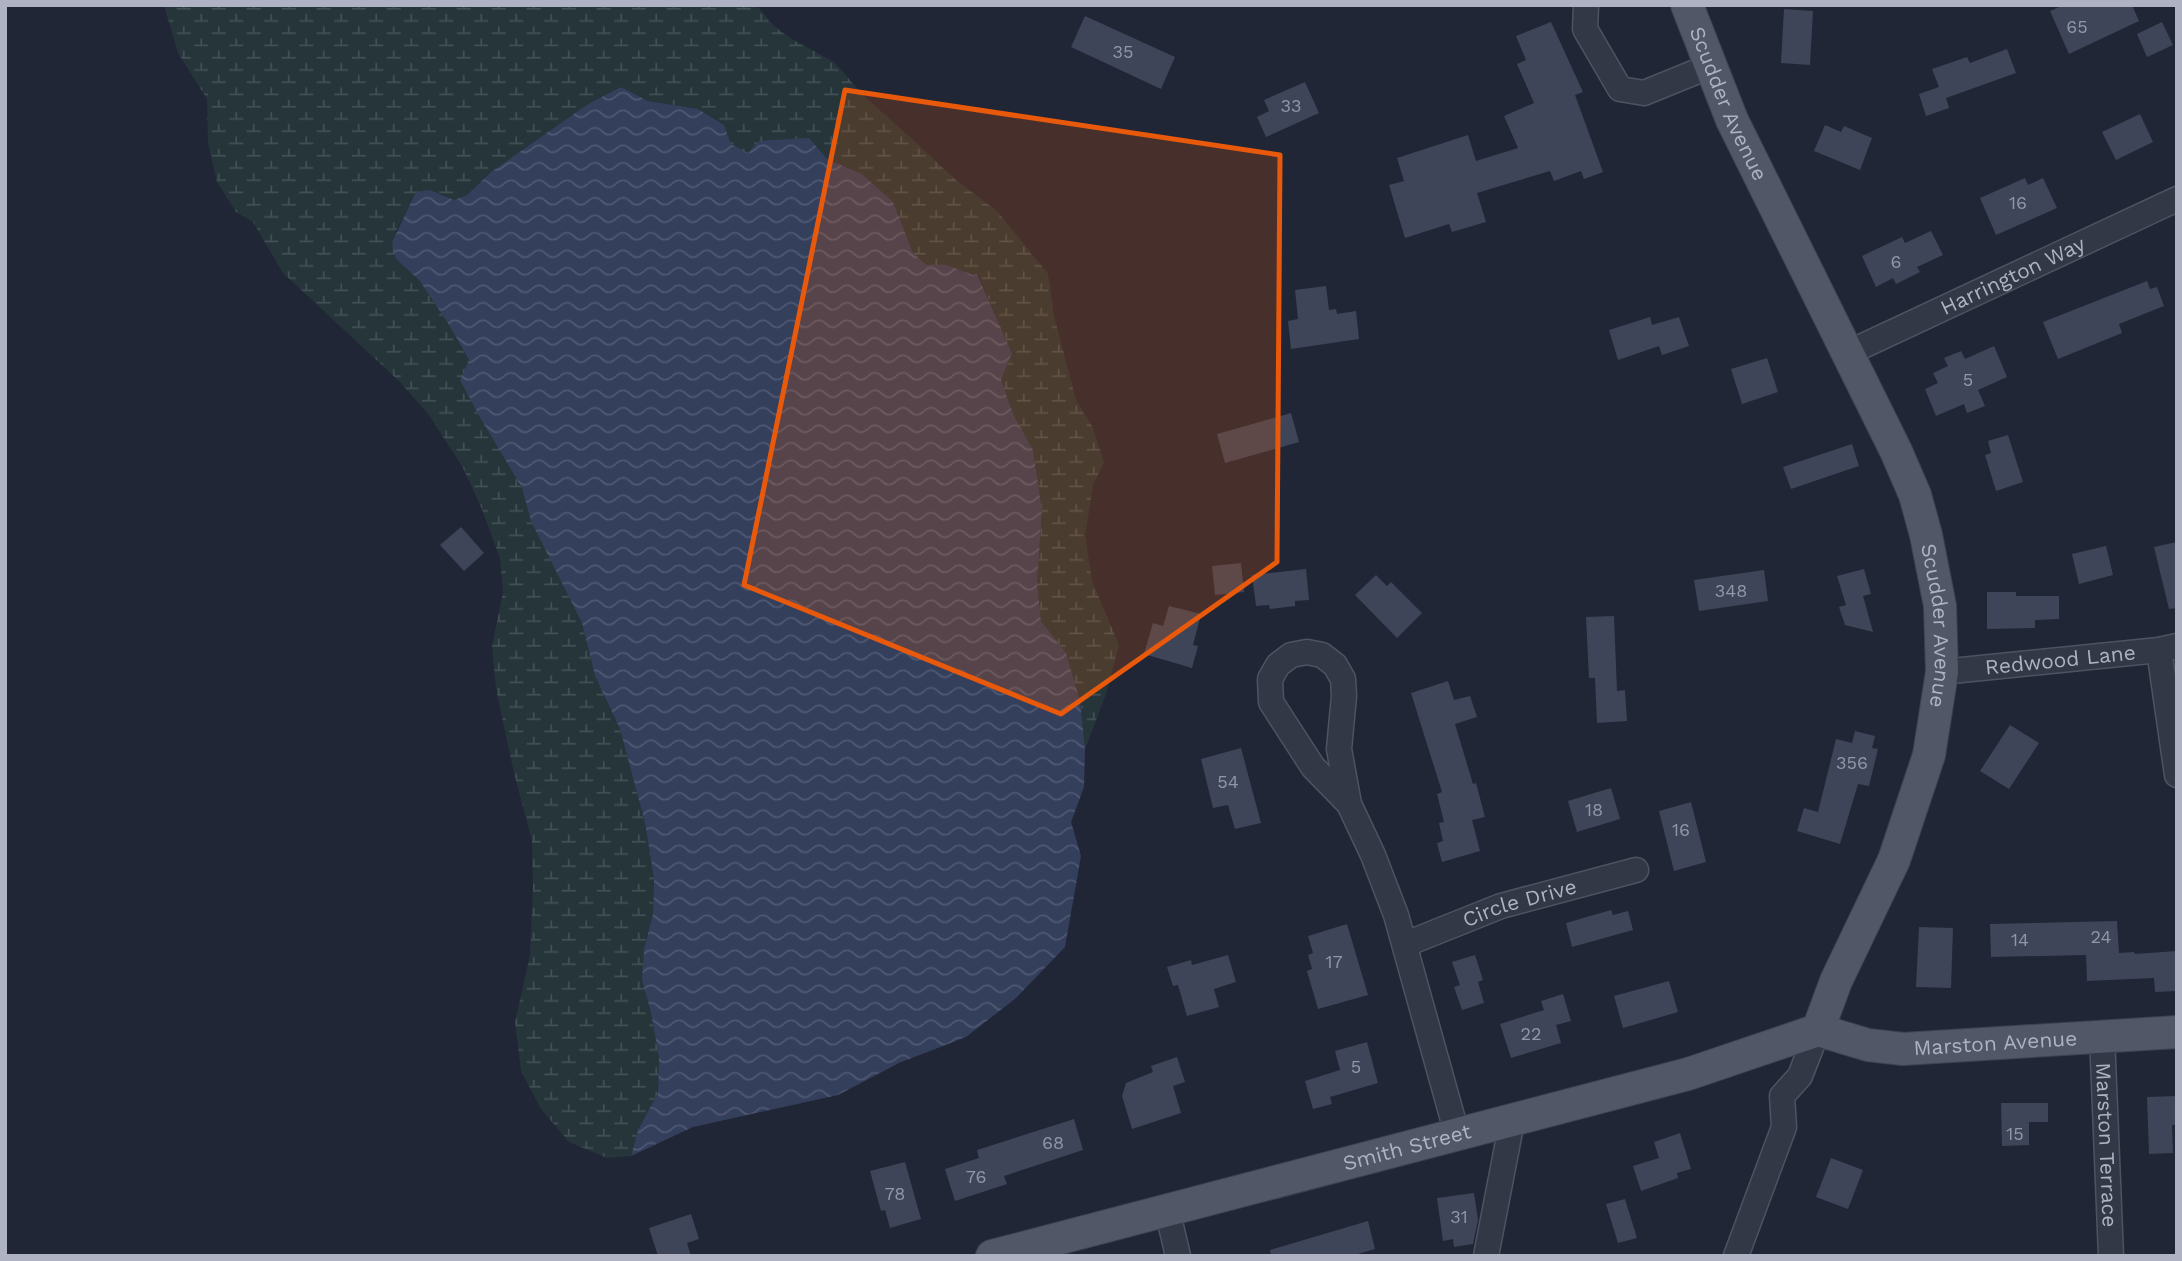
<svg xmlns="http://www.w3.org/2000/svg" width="2182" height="1261" font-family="'Work Sans',sans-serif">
	<defs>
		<pattern id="wetland-marsh" width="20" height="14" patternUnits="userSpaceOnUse" patternTransform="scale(1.75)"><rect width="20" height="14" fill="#25353a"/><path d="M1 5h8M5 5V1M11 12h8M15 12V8" fill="none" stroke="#425055"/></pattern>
		<pattern id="water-waves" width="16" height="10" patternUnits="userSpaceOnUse" patternTransform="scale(1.75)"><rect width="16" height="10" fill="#343f5c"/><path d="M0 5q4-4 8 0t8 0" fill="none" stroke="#4f5872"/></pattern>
	</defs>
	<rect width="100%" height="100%" fill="#202635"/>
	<path fill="url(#wetland-marsh)" d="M 164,5 L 756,5 L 774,26 L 790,38 L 834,62 L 865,97 L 913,140 L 957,181 L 997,211 L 1048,274 L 1054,316 L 1076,400 L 1092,426 L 1104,462 L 1093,485 L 1085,535 L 1092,581 L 1119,645 L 1106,694 L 1085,749 L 1080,701 L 1066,653 L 1041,621 L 1037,582 L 1042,511 L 1033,450 L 1014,416 L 1001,380 L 1012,353 L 978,274 L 973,275 L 947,265 L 926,266 L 913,253 L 893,202 L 862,174 L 827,159 L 748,153 L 731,144 L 724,125 L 698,109 L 648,101 L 621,87 L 588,104 L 491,172 L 467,195 L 454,200 L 442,194 L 417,192 L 395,233 L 396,259 L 419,280 L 449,325 L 469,361 L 482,421 L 522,488 L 532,521 L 582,623 L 595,676 L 620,729 L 645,823 L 654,878 L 653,914 L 644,949 L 642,980 L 651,1013 L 659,1057 L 658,1093 L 638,1130 L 631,1156 L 607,1158 L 569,1142 L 541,1109 L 521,1071 L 515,1022 L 530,955 L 533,887 L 532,841 L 514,773 L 496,689 L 492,646 L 503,592 L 500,558 L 481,507 L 463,468 L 429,415 L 400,382 L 283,273 L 253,222 L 236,212 L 217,182 L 208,143 L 207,99 L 178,53 Z"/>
	<path fill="url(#water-waves)" d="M 621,87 L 648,101 L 698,109 L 724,125 L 731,144 L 748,153 L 759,141 L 809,138 L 827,159 L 862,174 L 893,202 L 913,253 L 926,265 L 947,265 L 973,275 L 977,274 L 1012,353 L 1001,380 L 1014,416 L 1033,450 L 1042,511 L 1037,582 L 1041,621 L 1066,653 L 1080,701 L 1085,749 L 1084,787 L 1071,822 L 1081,856 L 1065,947 L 1016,998 L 966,1037 L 899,1063 L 838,1095 L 693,1127 L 631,1156 L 638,1130 L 658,1093 L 659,1057 L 651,1013 L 642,980 L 644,949 L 653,914 L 654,879 L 645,823 L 620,729 L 595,676 L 582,623 L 531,521 L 522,488 L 482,421 L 460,380 L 469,360 L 449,325 L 419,280 L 396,259 L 392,242 L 416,192 L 430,190 L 454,200 L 467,195 L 491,172 L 588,104 Z"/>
	<g fill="#3e4558">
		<path d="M 2064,5 L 2132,5 L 2139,21 L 2069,54 L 2050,11 Z"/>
		<path d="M 1784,9 L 1813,11 L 1810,65 L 1781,63 Z"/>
		<path d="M 1085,16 L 1175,57 L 1161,89 L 1071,47 Z"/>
		<path d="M 1551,22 L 1583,92 L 1575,95 L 1603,172 L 1584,179 L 1581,171 L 1554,181 L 1550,171 L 1477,193 L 1486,222 L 1452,232 L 1449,224 L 1405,238 L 1389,185 L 1404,181 L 1397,158 L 1468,135 L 1476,161 L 1518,148 L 1504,116 L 1534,103 L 1517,64 L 1526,60 L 1516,36 Z"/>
		<path d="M 2162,22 L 2173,45 L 2147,57 L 2137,34 Z"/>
		<path d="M 2007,49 L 2016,73 L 1946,98 L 1949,108 L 1926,116 L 1919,94 L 1939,87 L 1932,69 L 1967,57 L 1970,63 Z"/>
		<path d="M 1305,82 L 1319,113 L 1266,137 L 1257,117 L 1269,111 L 1264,100 Z"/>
		<path d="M 2140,114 L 2153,142 L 2116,160 L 2102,132 Z"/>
		<path d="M 1825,125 L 1841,132 L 1844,126 L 1872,138 L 1860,170 L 1814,151 Z"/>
		<path d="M 2025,178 L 2028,185 L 2043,178 L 2057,208 L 1996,235 L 1980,198 Z"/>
		<path d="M 1931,231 L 1943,255 L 1917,267 L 1920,272 L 1896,284 L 1893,278 L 1876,287 L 1862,256 L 1902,237 L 1905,243 Z"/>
		<path d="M 2147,281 L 2150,289 L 2157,287 L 2164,306 L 2119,324 L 2122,333 L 2058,359 L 2043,322 Z"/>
		<path d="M 1326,286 L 1329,310 L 1336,309 L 1337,314 L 1356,311 L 1359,339 L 1291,349 L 1288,321 L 1298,319 L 1295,290 Z"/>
		<path d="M 1650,317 L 1652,325 L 1679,317 L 1689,346 L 1662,355 L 1659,346 L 1618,360 L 1609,330 Z"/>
		<path d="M 1994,346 L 2007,377 L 1978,390 L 1985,406 L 1967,413 L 1964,404 L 1936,416 L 1925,389 L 1938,383 L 1933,373 L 1948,366 L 1944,358 L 1961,351 L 1965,359 Z"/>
		<path d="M 1767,358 L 1778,392 L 1742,404 L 1731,369 Z"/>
		<path d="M 1291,413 L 1299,442 L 1225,463 L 1217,434 Z"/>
		<path d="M 2008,435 L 2023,482 L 1996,491 L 1985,455 L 1991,453 L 1988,441 Z"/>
		<path d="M 1852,444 L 1859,466 L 1791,489 L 1783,467 Z"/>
		<path d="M 461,527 L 484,553 L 464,571 L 440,545 Z"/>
		<path d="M 2177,542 L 2177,608 L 2169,609 L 2154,547 Z"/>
		<path d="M 2106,546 L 2113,575 L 2079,584 L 2072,554 Z"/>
		<path d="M 1241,563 L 1244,592 L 1215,595 L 1212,566 Z"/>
		<path d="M 1306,569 L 1309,600 L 1295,601 L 1295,606 L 1270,609 L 1269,605 L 1256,606 L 1252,575 Z"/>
		<path d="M 1864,569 L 1871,594 L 1863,596 L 1873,632 L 1845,625 L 1839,607 L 1846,605 L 1837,576 Z"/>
		<path d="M 1764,570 L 1768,601 L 1699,611 L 1694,580 Z"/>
		<path d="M 1376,575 L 1387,586 L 1391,582 L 1422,613 L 1397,638 L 1355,595 Z"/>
		<path d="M 1987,592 L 2016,592 L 2016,596 L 2059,596 L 2059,619 L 2035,620 L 2035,628 L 1987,629 Z"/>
		<path d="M 1169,606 L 1201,614 L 1193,645 L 1198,646 L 1192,668 L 1144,654 L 1153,623 L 1163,626 Z"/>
		<path d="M 1614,616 L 1617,691 L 1625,690 L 1627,721 L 1597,723 L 1595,678 L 1589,678 L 1586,617 Z"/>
		<path d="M 1448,681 L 1454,700 L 1470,696 L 1477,717 L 1455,724 L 1473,784 L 1476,783 L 1485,817 L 1472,820 L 1480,851 L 1442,862 L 1437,843 L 1443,841 L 1439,823 L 1444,822 L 1437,794 L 1442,792 L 1411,693 Z"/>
		<path d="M 2010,725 L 2039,743 L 2009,789 L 1980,771 Z"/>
		<path d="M 1855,731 L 1875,736 L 1872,748 L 1878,749 L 1869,786 L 1858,784 L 1840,844 L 1797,831 L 1804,808 L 1818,812 L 1836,739 L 1852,743 Z"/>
		<path d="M 1241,748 L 1261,823 L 1235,829 L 1228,805 L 1213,808 L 1201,759 Z"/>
		<path d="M 1611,788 L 1620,819 L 1577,832 L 1568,801 Z"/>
		<path d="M 1691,802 L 1706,862 L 1674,871 L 1659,811 Z"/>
		<path d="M 1611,910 L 1613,915 L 1628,911 L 1633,930 L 1572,947 L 1566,923 Z"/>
		<path d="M 2117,921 L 2119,953 L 2134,952 L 2135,954 L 2177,951 L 2177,991 L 2155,992 L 2154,978 L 2087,981 L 2086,955 L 1991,957 L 1990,924 Z"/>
		<path d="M 1347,924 L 1368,995 L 1318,1009 L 1307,971 L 1312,969 L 1308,955 L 1313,953 L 1308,936 Z"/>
		<path d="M 1919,927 L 1953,928 L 1951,988 L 1916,987 Z"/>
		<path d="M 1228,955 L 1236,982 L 1214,989 L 1219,1007 L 1187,1016 L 1178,985 L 1173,986 L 1167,967 L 1191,960 L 1192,965 Z"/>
		<path d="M 1475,955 L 1483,980 L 1478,982 L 1484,1003 L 1462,1010 L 1454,987 L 1460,985 L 1452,962 Z"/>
		<path d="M 1669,981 L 1678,1012 L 1623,1028 L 1614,996 Z"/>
		<path d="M 1563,994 L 1571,1021 L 1556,1025 L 1561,1043 L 1511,1058 L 1500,1024 L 1544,1010 L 1541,1001 Z"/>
		<path d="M 1367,1042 L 1378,1083 L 1330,1097 L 1332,1104 L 1313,1109 L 1305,1081 L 1340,1070 L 1335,1051 Z"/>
		<path d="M 1177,1057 L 1185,1082 L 1173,1086 L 1181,1113 L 1132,1129 L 1122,1096 L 1126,1083 L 1153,1072 L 1151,1066 Z"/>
		<path d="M 2177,1096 L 2177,1125 L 2172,1125 L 2173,1153 L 2149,1154 L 2147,1097 Z"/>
		<path d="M 2001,1103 L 2048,1103 L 2048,1122 L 2029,1122 L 2029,1145 L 2002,1146 Z"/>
		<path d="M 1074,1119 L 1083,1150 L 1004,1176 L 1007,1184 L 955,1201 L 945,1169 L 979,1158 L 977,1150 Z"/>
		<path d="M 1680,1133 L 1691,1169 L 1677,1173 L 1678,1178 L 1641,1191 L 1633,1166 L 1659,1158 L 1654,1142 Z"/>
		<path d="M 1831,1158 L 1863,1170 L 1848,1209 L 1816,1197 Z"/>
		<path d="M 905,1162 L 921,1219 L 890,1228 L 885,1210 L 881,1211 L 870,1171 Z"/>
		<path d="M 1474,1193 L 1478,1220 L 1473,1244 L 1454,1247 L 1453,1239 L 1443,1241 L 1437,1198 Z"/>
		<path d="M 1625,1199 L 1637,1238 L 1618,1243 L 1606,1204 Z"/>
		<path d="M 691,1214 L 699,1239 L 687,1243 L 691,1256 L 658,1256 L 649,1228 Z"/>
		<path d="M 1368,1221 L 1375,1249 L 1351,1256 L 1271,1256 L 1270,1250 Z"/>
	</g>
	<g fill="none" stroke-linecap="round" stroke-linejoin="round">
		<defs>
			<g id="minor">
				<path d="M 1586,5 L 1585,29 L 1620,89 L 1644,93 L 1703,69"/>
				<path id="s1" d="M 1848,353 L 2177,199"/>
				<path d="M 2159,650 L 2177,775"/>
				<path id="s2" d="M 1942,672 L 2159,650 L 2177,646"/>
				<path d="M 1349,804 L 1313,767 L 1271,702 L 1270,679 L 1278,665 L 1291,655 L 1307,652 L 1322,655 L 1335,665 L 1343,679 L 1344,696 L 1339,749 L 1349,804 L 1373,855 L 1396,915 L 1457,1134"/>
				<path id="s3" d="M 1406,944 L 1501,906 L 1636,870"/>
				<path id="s4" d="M 2102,1035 L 2111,1256"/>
				<path d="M 1167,1209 L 1178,1256"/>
				<path d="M 1486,1256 L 1512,1121"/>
				<path d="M 1736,1256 L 1784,1127 L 1782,1096 L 1800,1076 L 1818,1030"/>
			</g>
			<g id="major">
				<path id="s5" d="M 1687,5 L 1732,120 L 1896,451 L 1915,495 L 1926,535 L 1940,606 L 1942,672 L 1929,755 L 1894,860 L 1836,981 L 1818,1030"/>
				<path id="s6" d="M 1818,1030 L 1868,1045 L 1903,1049 L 2177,1032"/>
				<path id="s7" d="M 992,1256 L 1688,1074 L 1818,1030"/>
			</g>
		</defs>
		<use href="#minor" stroke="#4e5361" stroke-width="27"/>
		<use href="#major" stroke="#3d4250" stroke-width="34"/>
		<use href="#minor" stroke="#333846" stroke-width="24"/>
		<use href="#major" stroke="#515766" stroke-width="32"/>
	</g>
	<path fill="#e8590c" fill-opacity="0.2" stroke="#e8590c" stroke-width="5" stroke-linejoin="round" d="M 845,90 L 1280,155 L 1277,562 L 1061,714 L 744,585 Z"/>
	<g text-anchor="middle" stroke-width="5" stroke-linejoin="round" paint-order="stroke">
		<g font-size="18" fill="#9297a8">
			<text x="2077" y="33">65</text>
			<text x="1123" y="58">35</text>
			<text x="1291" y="112">33</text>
			<text x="2018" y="209">16</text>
			<text x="1896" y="268">6</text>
			<text x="1968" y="386">5</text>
			<text x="1731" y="597">348</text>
			<text x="1852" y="769">356</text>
			<text x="1228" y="788">54</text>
			<text x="1594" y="816">18</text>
			<text x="1681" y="836">16</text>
			<text x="2101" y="943">24</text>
			<text x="2020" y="946">14</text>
			<text x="1334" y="968">17</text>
			<text x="1531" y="1040">22</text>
			<text x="1356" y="1073">5</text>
			<text x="2015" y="1140">15</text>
			<text x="1053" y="1149">68</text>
			<text x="976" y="1183">76</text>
			<text x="895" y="1200">78</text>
			<text x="1459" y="1223">31</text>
		</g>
		<g font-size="21" fill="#aeb2c3" stroke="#191e2a">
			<text dy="7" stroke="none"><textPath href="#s5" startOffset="107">Scudder Avenue</textPath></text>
			<text dy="7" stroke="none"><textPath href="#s1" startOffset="182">Harrington Way</textPath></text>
			<text dy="7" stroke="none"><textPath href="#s5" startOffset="674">Scudder Avenue</textPath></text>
			<text dy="7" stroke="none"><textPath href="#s2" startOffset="119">Redwood Lane</textPath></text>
			<text dy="7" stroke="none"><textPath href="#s3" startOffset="121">Circle Drive</textPath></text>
			<text dy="7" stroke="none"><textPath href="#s6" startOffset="180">Marston Avenue</textPath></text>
			<text dy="7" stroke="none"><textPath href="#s4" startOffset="110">Marston Terrace</textPath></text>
			<text dy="7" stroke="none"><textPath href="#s7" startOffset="429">Smith Street</textPath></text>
		</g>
	</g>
	<rect width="2182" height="1261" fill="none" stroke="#aeb2c3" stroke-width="14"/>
</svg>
